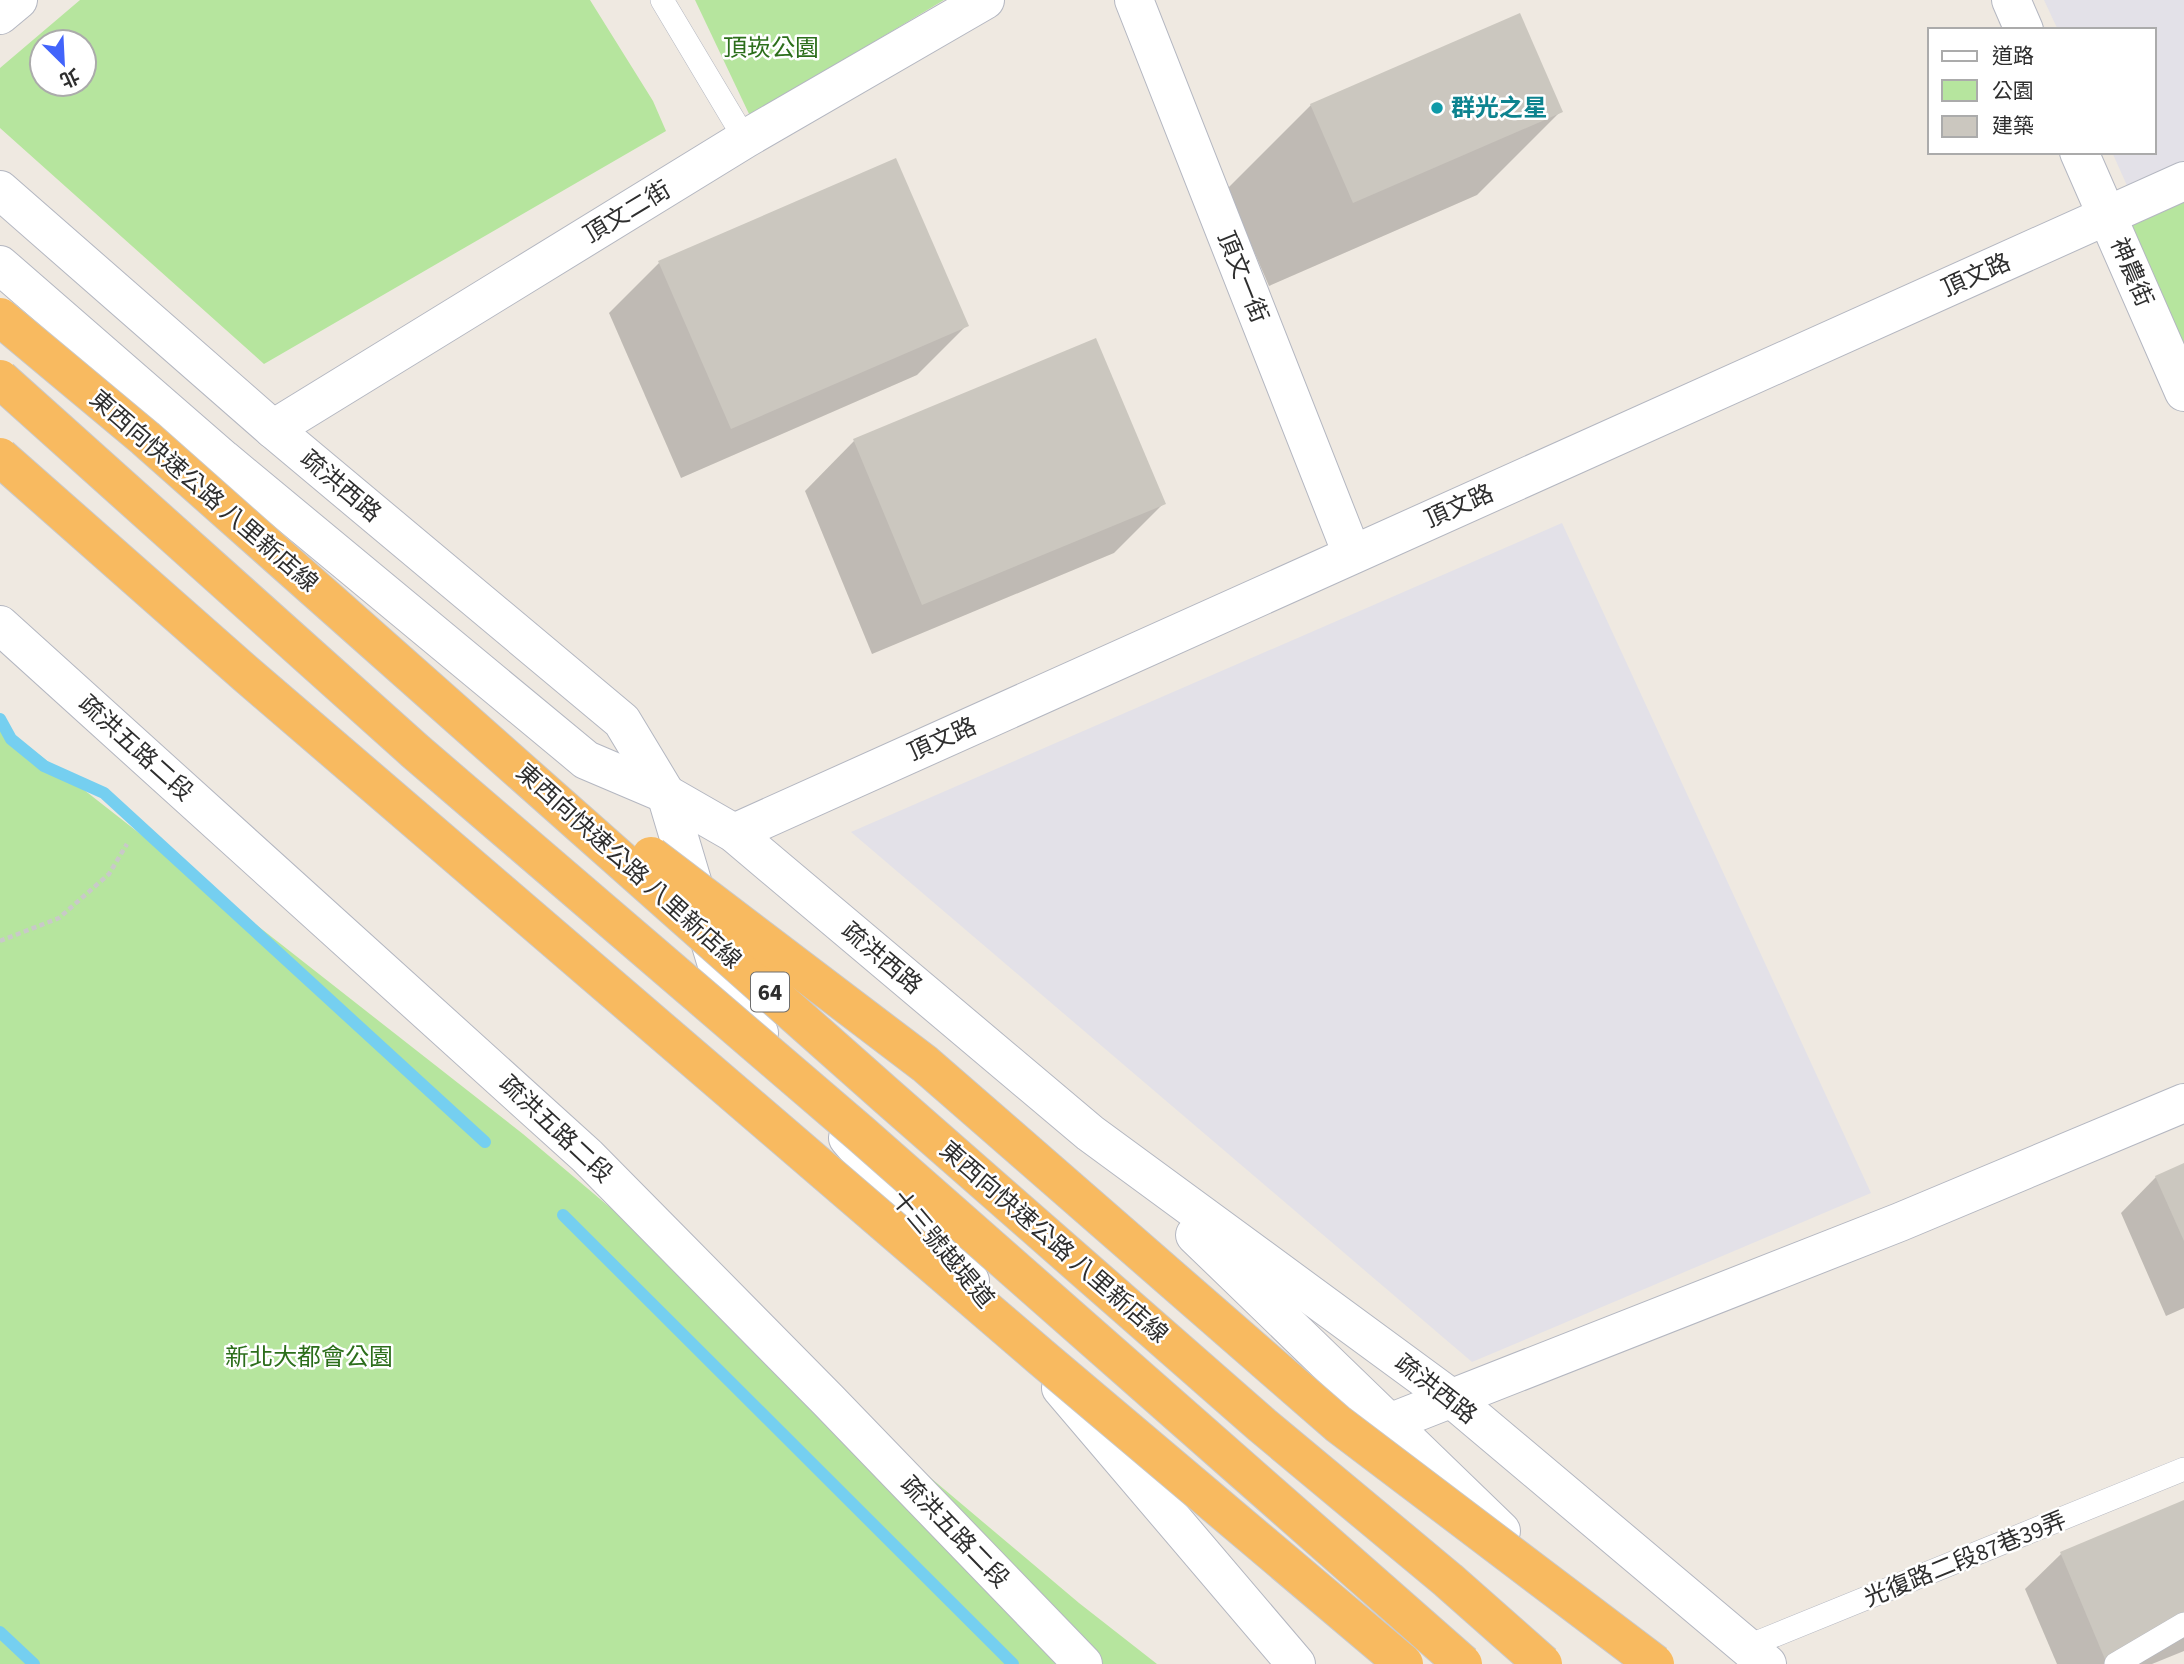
<svg xmlns="http://www.w3.org/2000/svg" width="2184" height="1664" font-family="'Source Sans 3','Noto Sans TC',sans-serif">
	<rect width="100%" height="100%" fill="#efe9e1"/>
	<g fill="#e3e1e8">
		<path d="M 2044,0 L 2184,0 L 2184,313 L 2112,152 L 2154,152 L 2154,30 L 2058,30 Z"/>
		<path d="M 1562,523 L 1871,1193 L 1472,1362 L 851,832 Z"/>
	</g>
	<g fill="#b6e59e" fill-rule="evenodd">
		<path d="M 80,0 L 590,0 L 653,101 L 666,131 L 264,364 L 0,128 L 0,68 ZM 84,42 L 84,84 L 42,84 L 42,42 Z"/>
		<path d="M 695,0 L 944,0 L 750,116 Z"/>
		<path d="M 2184,199 L 2184,350 L 2131,225 Z"/>
		<path d="M 0,724 L 523,1134 L 1079,1603 L 1157,1664 L 0,1664 Z"/>
	</g>
	<g fill="#0003">
		<path d="M 1311,105 L 1561,111 L 1477,195 L 1269,286 L 1227,189 Z"/>
		<path d="M 659,263 L 967,325 L 917,375 L 681,478 L 609,313 Z"/>
		<path d="M 854,441 L 1164,503 L 1114,553 L 872,654 L 805,491 Z"/>
		<path d="M 2184,1165 L 2184,1308 L 2166,1316 L 2121,1213 L 2156,1177 Z"/>
		<path d="M 2184,1502 L 2184,1651 L 2152,1664 L 2057,1664 L 2025,1589 L 2061,1554 Z"/>
	</g>
	<g fill="none" stroke-linecap="round" stroke-linejoin="round">
		<g stroke="#75cff0" stroke-width="12">
			<path d="M 0,719 L 11,739 L 44,766 L 104,793 L 485,1142"/>
			<path d="M 563,1215 L 1013,1664"/>
			<path d="M 0,1632 L 34,1664"/>
		</g>
	</g>
	<g fill="#cbc7bf">
		<path d="M 1520,13 L 1563,112 L 1353,203 L 1310,104 Z"/>
		<path d="M 896,158 L 969,326 L 731,429 L 658,261 Z"/>
		<path d="M 1096,338 L 1166,504 L 922,605 L 853,439 Z"/>
		<path d="M 2184,1163 L 2184,1241 L 2155,1176 Z"/>
		<path d="M 2184,1500 L 2184,1631 L 2107,1664 L 2060,1552 Z"/>
	</g>
	<g fill="none" stroke-linecap="round" stroke-linejoin="round">
		<defs>
			<g id="service">
				<path d="M 662,0 L 745,139"/>
				<path d="M 1746,1647 L 2184,1469"/>
				<path d="M 2116,1664 L 2184,1624"/>
			</g>
			<g id="minor">
				<path d="M 1134,0 L 1352,554"/>
				<path d="M 2011,0 L 2024,30"/>
				<path d="M 2079,152 L 2184,392"/>
				<path d="M 273,429 L 745,139 L 985,0"/>
				<path d="M 666,794 L 726,995 L 759,1033"/>
				<path d="M 734,833 L 2184,181"/>
				<path d="M 848,1138 L 970,1281"/>
				<path d="M 1061,1388 L 1296,1664"/>
				<path d="M 1389,1423 L 1900,1222 L 2184,1103"/>
			</g>
			<g id="tertiary">
				<path d="M 0,15 L 18,0"/>
				<path d="M 0,190 L 273,429 L 622,721 L 666,794"/>
				<path d="M 0,265 L 223,459 L 586,760 L 666,794 L 734,833 L 1090,1133 L 1451,1398 L 1767,1664"/>
				<path d="M 0,625 L 587,1156 L 828,1400 L 1083,1664"/>
				<path d="M 1195,1235 L 1501,1531"/>
			</g>
		</defs>
		<use href="#service" stroke="#b4b7c1" stroke-width="24"/>
		<use href="#minor" stroke="#b4b7c1" stroke-width="40"/>
		<use href="#tertiary" stroke="#b4b7c1" stroke-width="40"/>
		<path stroke="#c9c9c9" stroke-width="4.5" stroke-dasharray="5 3.5" stroke-linecap="butt" d="M 0,941 L 59,918 L 109,874 L 127,844"/>
		<use href="#service" stroke="#fff" stroke-width="23"/>
		<use href="#minor" stroke="#fff" stroke-width="38"/>
		<use href="#tertiary" stroke="#fff" stroke-width="38"/>
		<defs>
			<g id="trunk-bridge">
				<path d="M 0,317 L 145,438 L 888,1097 L 1262,1425 L 1448,1580 L 1543,1664"/>
				<path d="M 0,379 L 415,751 L 860,1133 L 1463,1664"/>
				<path d="M 0,457 L 246,674 L 1042,1358 L 1404,1664"/>
				<path d="M 651,856 L 925,1064 L 1338,1424 L 1655,1664"/>
			</g>
		</defs>
		<use href="#trunk-bridge" stroke="#c9c9c9" stroke-width="40" stroke-linecap="butt"/>
		<use href="#trunk-bridge" stroke="#f8ba60" stroke-width="38"/>
	</g>
	<circle fill="#0f9aa8" stroke="#fff" stroke-width="2.5" cx="1437" cy="108" r="7"/>
	<g text-anchor="middle" stroke-width="5" stroke-linejoin="round" paint-order="stroke">
		<rect fill="#fff" stroke="#6d6d6d" stroke-width="2" x="751" y="972.5" width="38" height="39" rx="5"/>
		<g font-size="23" font-weight="bold" fill="#2e2e2e">
			<text x="770" y="1000">64</text>
		</g>
		<g font-size="24" fill="#2c6e1b" stroke="#fff">
			<text x="771" y="56">頂崁公園</text>
			<text x="309" y="1365">新北大都會公園</text>
		</g>
		<g font-size="24" font-weight="bold" fill="#0d838f" stroke="#fff" text-anchor="start">
			<text x="1451" y="116">群光之星</text>
		</g>
		<g font-size="24" fill="#2e2e2e" stroke="#fff">
			<text transform="translate(627 212) rotate(-31)" y="8">頂文二街</text>
			<text transform="translate(2132 272) rotate(67)" y="8">神農街</text>
			<text transform="translate(1976 275) rotate(-24)" y="8">頂文路</text>
			<text transform="translate(1243 277) rotate(68)" y="8">頂文一街</text>
			<text transform="translate(341 486) rotate(40)" y="8">疏洪西路</text>
			<text transform="translate(204 491) rotate(41)" y="8">東西向快速公路 八里新店線</text>
			<text transform="translate(1459 506) rotate(-24)" y="8">頂文路</text>
			<text transform="translate(942 739) rotate(-24)" y="8">頂文路</text>
			<text transform="translate(136 748) rotate(42)" y="8">疏洪五路二段</text>
			<text transform="translate(629 866) rotate(42)" y="8">東西向快速公路 八里新店線</text>
			<text transform="translate(882 958) rotate(40)" y="8">疏洪西路</text>
			<text transform="translate(556 1129) rotate(43)" y="8">疏洪五路二段</text>
			<text transform="translate(1054 1242) rotate(41)" y="8">東西向快速公路 八里新店線</text>
			<text transform="translate(943 1249) rotate(50)" y="8">十三號越堤道</text>
			<text transform="translate(1436 1389) rotate(38)" y="8">疏洪西路</text>
			<text transform="translate(955 1532) rotate(46)" y="8">疏洪五路二段</text>
			<text transform="translate(1965 1559) rotate(-22)" y="8">光復路二段87巷39弄</text>
		</g>
	</g>
	<rect x="1928" y="28" width="228" height="126" fill="#ffffff" stroke="#ababab" stroke-width="2"/>
	<rect x="1942" y="51" width="35" height="10" fill="#ffffff" stroke="#ababab" stroke-width="2"/>
	<text x="1992" y="63" font-size="21" fill="#2e2e2e">道路</text>
	<rect x="1942" y="80" width="35" height="21" fill="#b6e59e" stroke="#ababab" stroke-width="2"/>
	<text x="1992" y="98" font-size="21" fill="#2e2e2e">公園</text>
	<rect x="1942" y="116" width="35" height="21" fill="#cbc7bf" stroke="#ababab" stroke-width="2"/>
	<text x="1992" y="133" font-size="21" fill="#2e2e2e">建築</text>
	<g transform="translate(63 63) rotate(156)"><circle r="33" fill="#ffffff" stroke="#ababab" stroke-width="2"/>
	<path d="M0-5L12 26L0 18L-12 26Z" fill="#4264fb"/>
	<text y="-10" font-size="19" font-weight="bold" text-anchor="middle" fill="#2e2e2e">北</text>
	</g>
</svg>
